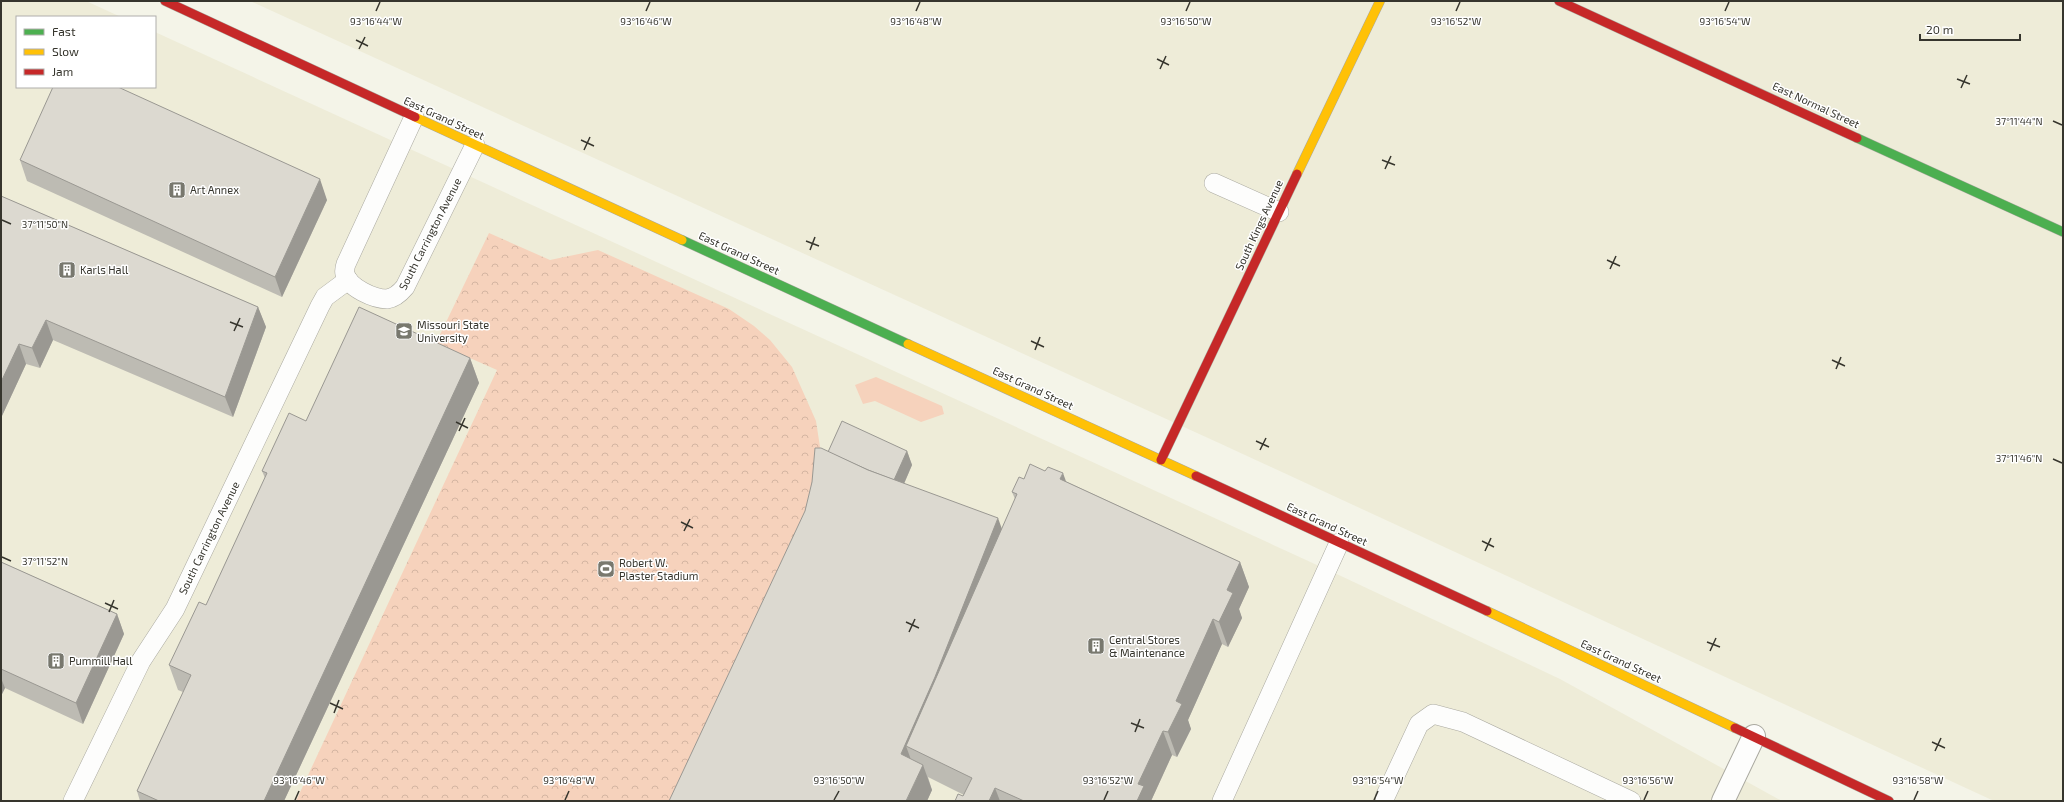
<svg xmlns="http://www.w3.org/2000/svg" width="2064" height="802" font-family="'Exo 2',sans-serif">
	<defs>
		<pattern id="park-crowns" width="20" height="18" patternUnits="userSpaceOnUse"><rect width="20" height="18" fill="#f6d2bc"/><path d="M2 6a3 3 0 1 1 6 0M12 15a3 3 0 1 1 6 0" fill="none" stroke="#d4b5a2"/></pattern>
	</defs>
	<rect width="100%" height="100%" fill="#f4f4e8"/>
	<g fill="#eeecd8">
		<path d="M 1,1 L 86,1 L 121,17 L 17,17 L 17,87 L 155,87 L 155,32 L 1341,576 L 1560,679 L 1782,801 L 1,801 Z"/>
		<path d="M 250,1 L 2063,1 L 2063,801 L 1994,801 L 1219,443 Z"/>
	</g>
	<path fill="#f6d2bc" d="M 876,377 L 942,406 L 944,414 L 921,422 L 875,401 L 863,404 L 855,385 Z"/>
	<path fill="url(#park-crowns)" d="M 489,233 L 550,260 L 598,250 L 729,309 L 754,326 L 770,340 L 792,367 L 816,421 L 824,473 L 690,801 L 296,801 L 497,370 L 436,343 Z"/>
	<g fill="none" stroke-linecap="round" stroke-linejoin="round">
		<defs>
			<g id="lane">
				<path d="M 414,117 L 346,264 C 345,267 344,271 345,274 C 349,288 374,299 387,299 C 395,298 400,293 405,287 L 475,145"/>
				<path d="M 1214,183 L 1279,212"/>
				<path d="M 1385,797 L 1419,724 L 1433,714 L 1463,722 L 1631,801"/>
				<path d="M 73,801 L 141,661 L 175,609 L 320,306 L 325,297 L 348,280"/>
				<path d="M 1222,801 L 1339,543"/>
			</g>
			<path id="street" d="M 1723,801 L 1754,736"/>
			<g id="fast">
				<path d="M 1857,138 L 2063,232"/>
				<path d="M 682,240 L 908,344"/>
			</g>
			<g id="slow">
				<path d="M 415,117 L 682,240"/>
				<path d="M 1297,174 L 1380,1"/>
				<path d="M 908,344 L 1196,476"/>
				<path d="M 1487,611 L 1735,728"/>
			</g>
			<g id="jam">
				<path d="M 165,1 L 415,117"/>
				<path d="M 1559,1 L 1857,138"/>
				<path d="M 1161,460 L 1297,174"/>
				<path d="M 1196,476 L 1487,611"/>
				<path d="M 1735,728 L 1889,801"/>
			</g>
		</defs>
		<use href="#lane" stroke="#aaa9a0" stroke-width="20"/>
		<use href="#street" stroke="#aaa9a0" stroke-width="24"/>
		<use href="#fast" stroke="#aaa9a0" stroke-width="10"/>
		<use href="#slow" stroke="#aaa9a0" stroke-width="10"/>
		<use href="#jam" stroke="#aaa9a0" stroke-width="10"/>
		<use href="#lane" stroke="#fdfdfc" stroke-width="19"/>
		<use href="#street" stroke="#fdfdfc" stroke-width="22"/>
		<use href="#fast" stroke="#4caf50" stroke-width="9"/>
		<use href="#slow" stroke="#ffc107" stroke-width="9"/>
		<use href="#jam" stroke="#c62828" stroke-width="9"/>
	</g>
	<g fill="#bdbbb3">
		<path d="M 20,160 L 327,200 L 282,297 L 27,181 Z"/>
		<path d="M 1,196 L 258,307 L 266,327 L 233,417 L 53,340 L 40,368 L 26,364 L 1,418 Z"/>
		<path d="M 470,358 L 479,383 L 284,801 L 140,801 L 137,791 L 183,692 L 178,690 L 169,665 L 206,605 L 265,478 L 262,471 L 306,421 Z"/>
		<path d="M 907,451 L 912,465 L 904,484 L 1002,529 L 1015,499 L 1012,492 L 1024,479 L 1065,481 L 1240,562 L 1249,587 L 1239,609 L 1242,618 L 1228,647 L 1222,644 L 1188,720 L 1191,729 L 1177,757 L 1172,755 L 1151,801 L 955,801 L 963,796 L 964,795 L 928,777 L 932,790 L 927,801 L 805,511 L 828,452 Z"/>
		<path d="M 1,562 L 117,614 L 124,634 L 83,724 L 5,688 L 1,696 Z"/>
	</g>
	<g fill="#9a9892">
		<path d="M 320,179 L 327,200 L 282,297 L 275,277 Z"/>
		<path d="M 258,307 L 266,327 L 233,417 L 225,397 Z"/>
		<path d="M 46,320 L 53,340 L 40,368 L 32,348 Z"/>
		<path d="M 19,344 L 26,364 L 1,418 L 1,382 Z"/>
		<path d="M 470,358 L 479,383 L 284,801 L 264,801 Z"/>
		<path d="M 907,451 L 912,465 L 896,502 L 890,488 Z"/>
		<path d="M 1063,473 L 1072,498 L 1060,479 Z"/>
		<path d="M 998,518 L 1007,543 L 906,746 L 914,768 L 901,754 Z"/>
		<path d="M 1240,562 L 1249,587 L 1239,609 L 1242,618 L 1228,647 L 1219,622 L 1227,590 Z"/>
		<path d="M 117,614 L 124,634 L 83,724 L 76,703 Z"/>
		<path d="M 1213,619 L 1222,644 L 1188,720 L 1191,729 L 1177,757 L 1168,732 L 1176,701 Z"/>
		<path d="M 1,678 L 5,688 L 1,696 Z"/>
		<path d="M 1163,731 L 1172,755 L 1151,801 L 1137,801 L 1138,784 Z"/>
		<path d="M 923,765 L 932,790 L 927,801 L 906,801 Z"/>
		<path d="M 995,788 L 1000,801 L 989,801 Z"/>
	</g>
	<g fill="#dcd9d0" stroke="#9a9892">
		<path d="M 53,87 L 118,87 L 320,179 L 275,277 L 20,160 Z"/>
		<path d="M 1,196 L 258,307 L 225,397 L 46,320 L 32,348 L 19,344 L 1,382 Z"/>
		<path d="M 359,307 L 470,358 L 264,801 L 159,801 L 137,791 L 191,675 L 169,665 L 199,602 L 206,605 L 267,473 L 262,471 L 289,413 L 306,421 Z"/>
		<path d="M 842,421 L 907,451 L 894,480 L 868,470 L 828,452 Z"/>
		<path d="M 815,448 L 821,448 L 868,470 L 998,518 L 935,677 L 901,754 L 923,765 L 906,801 L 669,801 L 805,511 L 812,482 Z"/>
		<path d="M 1030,464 L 1045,471 L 1048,467 L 1063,473 L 1060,479 L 1240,562 L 1227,590 L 1233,593 L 1219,622 L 1213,619 L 1176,701 L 1182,704 L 1168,732 L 1163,731 L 1138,784 L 1144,786 L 1137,801 L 1024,801 L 995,788 L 989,801 L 955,801 L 958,794 L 963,796 L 972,778 L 906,746 L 1017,494 L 1012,492 L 1019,477 L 1024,479 Z"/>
		<path d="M 1,562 L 117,614 L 76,703 L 1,669 Z"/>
	</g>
	<path fill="none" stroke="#36352d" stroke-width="1.5" d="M 376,11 L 380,2M 646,11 L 650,2M 916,11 L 920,2M 1186,11 L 1190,2M 1456,11 L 1460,2M 1725,11 L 1729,2M 356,40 L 368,46M 359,49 L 365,37M 1157,59 L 1169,65M 1160,69 L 1166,56M 1957,79 L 1970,84M 1961,88 L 1967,75M 2053,121 L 2062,125M 581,140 L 594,146M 584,150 L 590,137M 1382,160 L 1395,165M 1385,169 L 1391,156M 2,220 L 11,224M 806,241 L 819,246M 810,250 L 815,237M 1607,260 L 1620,266M 1610,269 L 1616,256M 230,322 L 243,327M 234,331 L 240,318M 1031,341 L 1044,347M 1035,350 L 1040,337M 1832,360 L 1845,366M 1836,369 L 1841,357M 456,422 L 468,428M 459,431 L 465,418M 1256,441 L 1269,447M 1260,450 L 1266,438M 2053,459 L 2062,463M 681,522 L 693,528M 684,531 L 690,519M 1482,541 L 1494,547M 1485,551 L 1491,538M 2,557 L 11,561M 105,603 L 118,609M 109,612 L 114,600M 906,622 L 919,628M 909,632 L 915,619M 1707,642 L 1720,647M 1710,651 L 1716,638M 330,703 L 343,709M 334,713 L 339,700M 1131,723 L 1144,728M 1135,732 L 1140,719M 1932,742 L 1945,748M 1935,751 L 1941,738M 295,800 L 299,791M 565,800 L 569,791M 834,800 L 839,791M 1104,800 L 1108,791M 1374,800 L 1378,791M 1644,800 L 1648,791M 1914,800 L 1918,791"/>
	<defs>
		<symbol id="building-square" viewBox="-11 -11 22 22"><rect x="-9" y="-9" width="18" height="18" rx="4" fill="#78786e" stroke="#fff"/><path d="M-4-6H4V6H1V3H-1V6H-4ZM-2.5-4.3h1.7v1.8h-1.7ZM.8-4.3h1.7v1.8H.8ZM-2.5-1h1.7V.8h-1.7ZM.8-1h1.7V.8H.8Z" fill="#fff"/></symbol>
		<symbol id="university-square" viewBox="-11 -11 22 22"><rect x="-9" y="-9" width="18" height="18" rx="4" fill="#78786e" stroke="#fff"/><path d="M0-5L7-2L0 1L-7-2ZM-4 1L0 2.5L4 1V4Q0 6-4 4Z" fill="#fff"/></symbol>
		<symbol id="stadium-square" viewBox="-11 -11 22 22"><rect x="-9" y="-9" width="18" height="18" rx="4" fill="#78786e" stroke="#fff"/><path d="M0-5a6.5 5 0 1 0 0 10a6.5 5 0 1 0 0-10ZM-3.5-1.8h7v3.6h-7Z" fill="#fff"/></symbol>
	</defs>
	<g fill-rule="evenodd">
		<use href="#building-square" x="167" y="180" width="20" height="20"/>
		<use href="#building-square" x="57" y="260" width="20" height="20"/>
		<use href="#university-square" x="394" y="321" width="20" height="20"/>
		<use href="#stadium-square" x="596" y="559" width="20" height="20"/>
		<use href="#building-square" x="1086" y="636" width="20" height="20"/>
		<use href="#building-square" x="46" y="651" width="20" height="20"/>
	</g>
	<g text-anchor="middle" stroke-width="3" stroke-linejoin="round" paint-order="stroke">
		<g font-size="11" fill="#36352d" stroke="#fff">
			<text transform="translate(1816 105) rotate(25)" y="4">East Normal Street</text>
			<text transform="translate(444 118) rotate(25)" y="4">East Grand Street</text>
			<text transform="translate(1259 225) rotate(-65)" y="4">South Kings Avenue</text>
			<text transform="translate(430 234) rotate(-63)" y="4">South Carrington Avenue</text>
			<text transform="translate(739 253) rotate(25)" y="4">East Grand Street</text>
			<text transform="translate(1033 388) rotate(25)" y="4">East Grand Street</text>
			<text transform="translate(1327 524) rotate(25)" y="4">East Grand Street</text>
			<text transform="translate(209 538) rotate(-64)" y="4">South Carrington Avenue</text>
			<text transform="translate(1621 661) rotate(25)" y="4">East Grand Street</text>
		</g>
		<g font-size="11" fill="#36352d" stroke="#fff" text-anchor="start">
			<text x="190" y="194">Art Annex</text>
			<text x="80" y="274">Karls Hall</text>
			<text x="417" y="329">Missouri State<tspan x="417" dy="13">University</tspan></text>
			<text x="619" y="567">Robert W.<tspan x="619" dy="13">Plaster Stadium</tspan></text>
			<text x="1109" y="644">Central Stores<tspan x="1109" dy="13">&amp; Maintenance</tspan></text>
			<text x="69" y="665">Pummill Hall</text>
		</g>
	</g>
	<g font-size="10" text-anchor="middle" fill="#36352d" stroke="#fff" stroke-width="3" stroke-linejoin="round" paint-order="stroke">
		<text x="376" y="25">93°16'44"W</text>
		<text x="646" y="25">93°16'46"W</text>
		<text x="916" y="25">93°16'48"W</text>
		<text x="1186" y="25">93°16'50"W</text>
		<text x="1456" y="25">93°16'52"W</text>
		<text x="1725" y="25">93°16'54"W</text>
		<text x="2019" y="125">37°11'44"N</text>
		<text x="45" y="228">37°11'50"N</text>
		<text x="2019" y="462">37°11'46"N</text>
		<text x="45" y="565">37°11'52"N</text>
		<text x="299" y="784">93°16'46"W</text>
		<text x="569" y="784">93°16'48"W</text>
		<text x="839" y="784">93°16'50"W</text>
		<text x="1108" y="784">93°16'52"W</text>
		<text x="1378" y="784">93°16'54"W</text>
		<text x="1648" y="784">93°16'56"W</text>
		<text x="1918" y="784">93°16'58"W</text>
	</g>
	<rect width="2064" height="802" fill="none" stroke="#36352d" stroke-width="4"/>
	<rect x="16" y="16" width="140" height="72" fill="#ffffff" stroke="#afaeab"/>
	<rect x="24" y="29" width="20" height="6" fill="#4caf50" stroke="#afaeab"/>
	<text x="52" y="36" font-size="12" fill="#36352d">Fast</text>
	<rect x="24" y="49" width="20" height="6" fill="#ffc107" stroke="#afaeab"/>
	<text x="52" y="56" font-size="12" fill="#36352d">Slow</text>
	<rect x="24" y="69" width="20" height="6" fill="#c62828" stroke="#afaeab"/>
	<text x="52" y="76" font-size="12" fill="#36352d">Jam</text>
	<path d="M1920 34v6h100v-6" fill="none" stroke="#36352d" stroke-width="2"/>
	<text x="1926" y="34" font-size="12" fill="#36352d" stroke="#ffffff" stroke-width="3" paint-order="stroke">20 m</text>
</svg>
